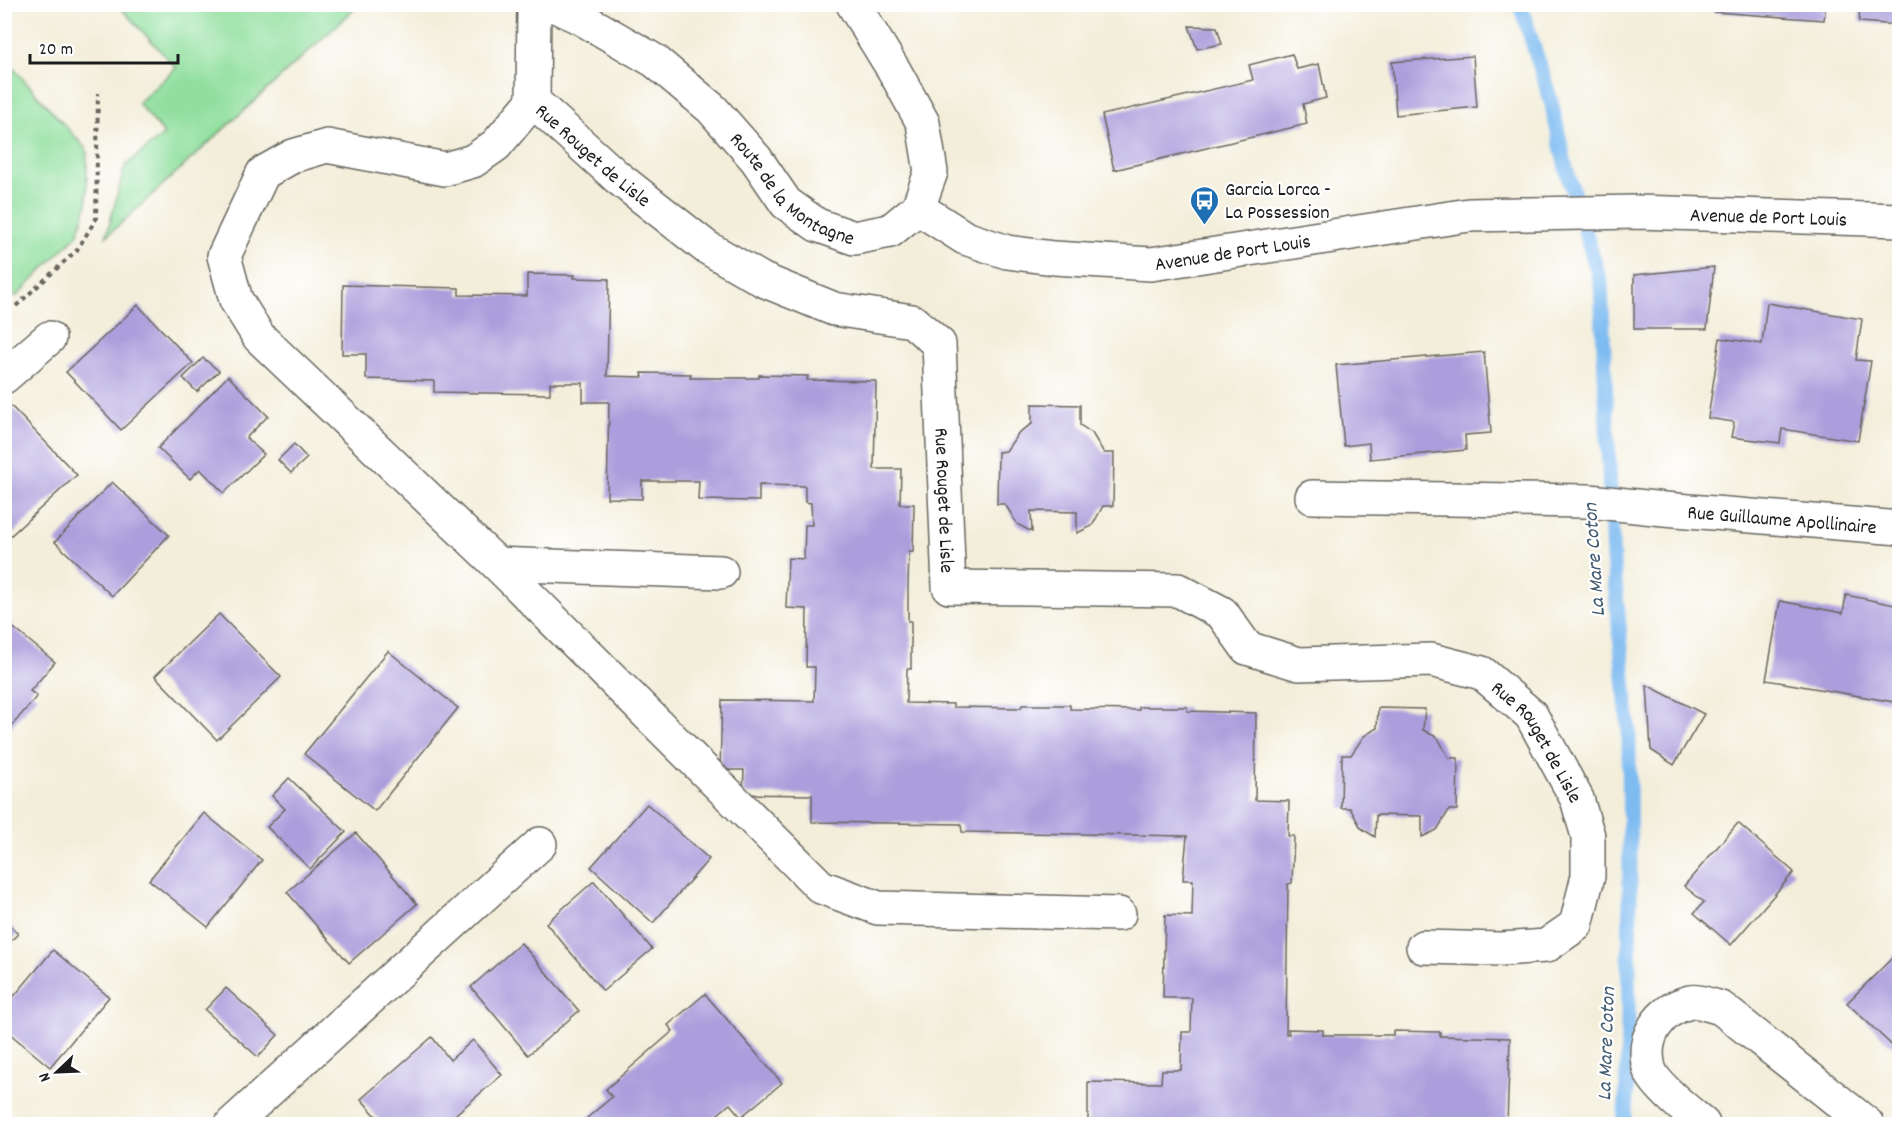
<svg xmlns="http://www.w3.org/2000/svg" width="1904" height="1129" font-family="Dekko,sans-serif">
	<rect width="100%" height="100%" fill="#fff"/>
	<filter id="ink" filterUnits="userSpaceOnUse"><feTurbulence type="fractalNoise" baseFrequency=".0167" numOctaves="2"/><feDisplacementMap in="SourceGraphic" scale="12" xChannelSelector="R" yChannelSelector="G"/><feConvolveMatrix kernelMatrix="1 2 1 2 8 2 1 2 1" color-interpolation-filters="sRGB"/></filter>
	<filter id="wash" filterUnits="userSpaceOnUse"><feTurbulence type="fractalNoise" baseFrequency=".008" numOctaves="4" result="noise"/><feDisplacementMap in="SourceGraphic" scale="24" xChannelSelector="R" yChannelSelector="G"/><feGaussianBlur stdDeviation="1.35" result="paint"/><feColorMatrix in="noise" values="0 0 0 0 0 0 0 0 0 0 0 0 0 0 0 0 0 1.4 0 .05"/><feComposite in="paint" operator="in"/></filter>
	<g filter="url(#wash)">
		<rect width="100%" height="100%" fill="#f3eeda"/>
		<g fill="#90df9e" stroke="#567e5d" stroke-width="1.5">
			<path d="M 118,5 L 359,5 L 106,237 L 125,166 L 164,134 L 138,103 L 176,68 Z"/>
			<path d="M 5,59 L 87,150 L 87,204 L 78,234 L 16,297 L 4,284 L 5,209 L 11,203 L 4,194 Z"/>
		</g>
		<g fill="none" stroke-linecap="round" stroke-linejoin="round">
			<path stroke="#7ebbf1" stroke-width="15" d="M 1520,4 L 1551,101 L 1566,168 L 1601,284 L 1613,561 L 1629,732 L 1630,899 L 1627,1088 L 1624,1124"/>
		</g>
		<g id="blocks">
			<g fill="#ab9edc">
				<path d="M 1715,4 L 1826,4 L 1824,20 L 1714,12 Z"/>
				<path d="M 1860,5 L 1900,5 L 1900,25 L 1859,22 Z"/>
				<path d="M 1189,26 L 1217,27 L 1222,44 L 1197,49 Z"/>
				<path d="M 1292,54 L 1297,69 L 1319,64 L 1326,98 L 1303,104 L 1307,124 L 1114,170 L 1102,115 L 1253,80 L 1249,65 Z"/>
				<path d="M 1473,56 L 1477,107 L 1396,115 L 1392,62 Z"/>
				<path d="M 1714,267 L 1707,329 L 1634,329 L 1634,275 Z"/>
				<path d="M 527,274 L 575,275 L 574,278 L 609,279 L 607,376 L 643,377 L 642,373 L 691,374 L 690,378 L 759,378 L 759,375 L 808,376 L 807,380 L 876,381 L 874,469 L 901,469 L 900,504 L 914,504 L 913,552 L 909,552 L 908,587 L 908,621 L 911,621 L 911,669 L 907,669 L 906,703 L 953,704 L 953,707 L 1021,708 L 1022,705 L 1070,705 L 1070,709 L 1139,710 L 1139,707 L 1187,707 L 1187,711 L 1256,713 L 1255,800 L 1289,801 L 1288,836 L 1294,836 L 1292,883 L 1288,884 L 1286,1034 L 1289,1034 L 1288,1029 L 1323,1030 L 1323,1035 L 1393,1035 L 1393,1031 L 1440,1032 L 1440,1036 L 1510,1038 L 1507,1124 L 1088,1124 L 1088,1082 L 1161,1083 L 1162,1070 L 1181,1070 L 1182,1032 L 1191,1032 L 1192,998 L 1163,998 L 1165,915 L 1192,916 L 1193,880 L 1183,880 L 1187,836 L 962,832 L 961,824 L 812,822 L 812,795 L 743,794 L 744,770 L 720,770 L 722,700 L 814,701 L 815,667 L 806,667 L 807,609 L 786,608 L 788,558 L 804,559 L 805,525 L 812,525 L 811,503 L 805,502 L 805,486 L 759,485 L 759,501 L 698,500 L 699,481 L 642,481 L 642,499 L 607,498 L 609,402 L 583,402 L 583,383 L 550,383 L 550,394 L 434,392 L 434,381 L 366,379 L 366,354 L 342,354 L 343,285 L 459,288 L 459,295 L 527,296 Z"/>
				<path d="M 1767,303 L 1862,319 L 1856,360 L 1871,361 L 1858,441 L 1782,429 L 1780,443 L 1731,437 L 1734,422 L 1708,418 L 1720,338 L 1762,344 Z"/>
				<path d="M 138,305 L 193,363 L 121,430 L 66,372 Z"/>
				<path d="M 1484,352 L 1491,433 L 1465,435 L 1466,450 L 1370,459 L 1369,443 L 1344,446 L 1336,365 Z"/>
				<path d="M 203,358 L 219,371 L 197,392 L 183,378 Z"/>
				<path d="M 228,376 L 268,416 L 246,438 L 264,454 L 224,493 L 200,469 L 190,479 L 158,448 Z"/>
				<path d="M 1032,404 L 1080,405 L 1080,425 L 1092,433 L 1104,453 L 1114,453 L 1113,506 L 1103,506 L 1092,526 L 1077,533 L 1077,512 L 1031,511 L 1032,532 L 1017,524 L 1005,504 L 997,504 L 998,452 L 1006,451 L 1019,432 L 1032,424 Z"/>
				<path d="M 11,406 L 77,475 L 8,538 L 4,535 L 4,412 Z"/>
				<path d="M 294,444 L 307,458 L 291,473 L 278,460 Z"/>
				<path d="M 112,482 L 169,535 L 112,596 L 55,542 Z"/>
				<path d="M 1846,595 L 1900,606 L 1900,703 L 1766,680 L 1780,601 L 1843,613 Z"/>
				<path d="M 219,614 L 281,677 L 217,740 L 155,676 Z"/>
				<path d="M 4,620 L 55,662 L 30,691 L 37,696 L 4,735 Z"/>
				<path d="M 388,651 L 458,708 L 375,811 L 304,754 Z"/>
				<path d="M 1647,685 L 1704,714 L 1674,765 L 1651,750 Z"/>
				<path d="M 1378,708 L 1425,709 L 1423,730 L 1438,738 L 1449,758 L 1458,758 L 1457,810 L 1449,810 L 1437,830 L 1422,837 L 1422,816 L 1376,815 L 1375,837 L 1361,828 L 1350,808 L 1341,808 L 1342,755 L 1351,755 L 1364,736 L 1377,728 Z"/>
				<path d="M 289,778 L 346,832 L 310,869 L 267,827 L 285,809 L 272,796 Z"/>
				<path d="M 647,804 L 709,859 L 653,923 L 591,867 Z"/>
				<path d="M 204,813 L 262,860 L 208,927 L 149,880 Z"/>
				<path d="M 1738,823 L 1794,872 L 1731,945 L 1694,913 L 1704,902 L 1684,886 Z"/>
				<path d="M 356,833 L 417,904 L 349,963 L 287,892 Z"/>
				<path d="M 594,881 L 652,949 L 603,991 L 546,923 Z"/>
				<path d="M 4,919 L 18,934 L 4,947 Z"/>
				<path d="M 521,943 L 579,1011 L 528,1055 L 471,987 Z"/>
				<path d="M 53,950 L 109,997 L 50,1067 L 4,1029 L 4,1008 Z"/>
				<path d="M 1900,950 L 1900,1053 L 1847,1003 Z"/>
				<path d="M 226,988 L 278,1035 L 258,1057 L 205,1010 Z"/>
				<path d="M 705,994 L 782,1083 L 741,1117 L 730,1104 L 706,1124 L 701,1118 L 694,1124 L 580,1124 L 612,1097 L 606,1089 L 673,1031 L 668,1025 Z"/>
				<path d="M 432,1037 L 450,1060 L 473,1040 L 502,1075 L 444,1124 L 383,1124 L 361,1099 Z"/>
			</g>
		</g>
	</g>
	<g filter="url(#ink)">
		<use href="#blocks" fill-opacity="0" stroke="#67665e" stroke-width="1.5"/>
		<g fill="none" stroke-linecap="round" stroke-linejoin="round">
			<defs>
				<g id="minor">
					<path id="s1" d="M 533,101 L 617,177 L 706,247 L 763,280 L 834,309 L 912,321 L 939,344 L 949,587 L 1178,590 L 1222,613 L 1247,648 L 1299,664 L 1431,660 L 1482,673 L 1531,715 L 1577,799 L 1588,836 L 1588,876 L 1576,925 L 1546,946 L 1501,949 L 1423,947"/>
					<path d="M 533,101 L 496,145 L 473,161 L 445,169 L 327,146 L 293,156 L 263,173 L 224,256 L 236,300 L 259,337 L 497,564 L 821,887 L 878,908 L 1119,914"/>
					<path d="M 533,101 L 534,4"/>
					<path id="s2" d="M 918,208 L 965,238 L 1007,252 L 1054,258 L 1151,264 L 1469,215 L 1636,212 L 1900,220"/>
					<path d="M 4,377 L 49,338"/>
					<path id="s3" d="M 1312,497 L 1589,501 L 1664,509 L 1900,528"/>
					<path d="M 497,564 L 721,572"/>
					<path d="M 232,1124 L 540,844"/>
					<path d="M 1703,1124 C 1690,1113 1653,1084 1649,1068 C 1641,1037 1659,1010 1690,1002 C 1698,1000 1712,1006 1721,1008 L 1867,1124"/>
				</g>
				<g id="major">
					<path id="s4" d="M 551,4 L 581,18 L 655,61 L 712,109 L 756,159 L 786,203 L 817,225 L 854,238 L 890,231 L 918,208 L 931,172 L 923,123 L 895,72 L 853,4"/>
				</g>
			</defs>
			<use href="#minor" stroke="#67665e" stroke-width="36"/>
			<use href="#major" stroke="#67665e" stroke-width="36"/>
			<path stroke="#67665e" stroke-width="4" stroke-dasharray="4.5 4.5" stroke-linecap="butt" d="M 16,306 L 77,250 L 96,219 L 98,93"/>
			<use href="#minor" stroke="#fff" stroke-width="33"/>
			<use href="#major" stroke="#fff" stroke-width="33"/>
		</g>
	</g>
	<defs>
		<symbol id="bus-pin" viewBox="-11 -11 22 30"><path d="M0 17L-7.5 6A9.5 9.5 0 1 1 7.5 6Z" fill="#1f6fb2" stroke="#fff"/><path d="M-5-6H5V4H4V6H2V4H-2V6H-4V4H-5ZM-3.5-4V0h7V-4ZM-3.5 1.2v1.5H-2V1.2ZM2 1.2v1.5H3.5V1.2Z" fill="#fff"/></symbol>
	</defs>
	<g fill-rule="evenodd">
		<use href="#bus-pin" x="1188" y="184" width="33" height="45"/>
	</g>
	<g text-anchor="middle" stroke-width="4.5" stroke-linejoin="round" paint-order="stroke">
		<g font-size="20" fill="#1c1c1c" stroke="#fff">
			<text dy="7" stroke="none"><textPath href="#s1" startOffset="81">Rue Rouget de Lisle</textPath></text>
			<text dy="7" stroke="none"><textPath href="#s4" startOffset="309">Route de la Montagne</textPath></text>
			<text dy="7" stroke="none"><textPath href="#s2" startOffset="866">Avenue de Port Louis</textPath></text>
			<text dy="7" stroke="none"><textPath href="#s2" startOffset="327">Avenue de Port Louis</textPath></text>
			<text dy="7" stroke="none"><textPath href="#s1" startOffset="640">Rue Rouget de Lisle</textPath></text>
			<text dy="7" stroke="none"><textPath href="#s3" startOffset="471">Rue Guillaume Apollinaire</textPath></text>
			<text dy="7" stroke="none"><textPath href="#s1" startOffset="1377">Rue Rouget de Lisle</textPath></text>
		</g>
		<g font-size="20" fill="#1c1c1c" stroke="#fff" text-anchor="start">
			<text x="1225" y="195">Garcia Lorca -<tspan x="1225" dy="23">La Possession</tspan></text>
		</g>
		<g font-size="21" font-style="italic" fill="#435c71" stroke="#fff">
			<text transform="translate(1593 560) rotate(-94)" y="7">La Mare Coton</text>
			<text transform="translate(1605 1044) rotate(-88)" y="7">La Mare Coton</text>
		</g>
	</g>
	<rect width="1904" height="1129" fill="none" stroke="#fff" stroke-width="24"/>
	<g transform="translate(57 1072) rotate(247)" stroke="#ffffff" stroke-width="4.5" paint-order="stroke">
	<path d="M0-4.5L10 22L0 15L-10 22Z" fill="#1c1c1c"/>
	<text y="-9" font-size="16" font-weight="bold" text-anchor="middle" fill="#1c1c1c">N</text>
	</g>
	<path d="M30 54v9h148v-9" fill="none" stroke="#1c1c1c" stroke-width="3"/>
	<text x="39" y="54" font-size="18" fill="#1c1c1c" stroke="#ffffff" stroke-width="4.5" paint-order="stroke">20 m</text>
</svg>
